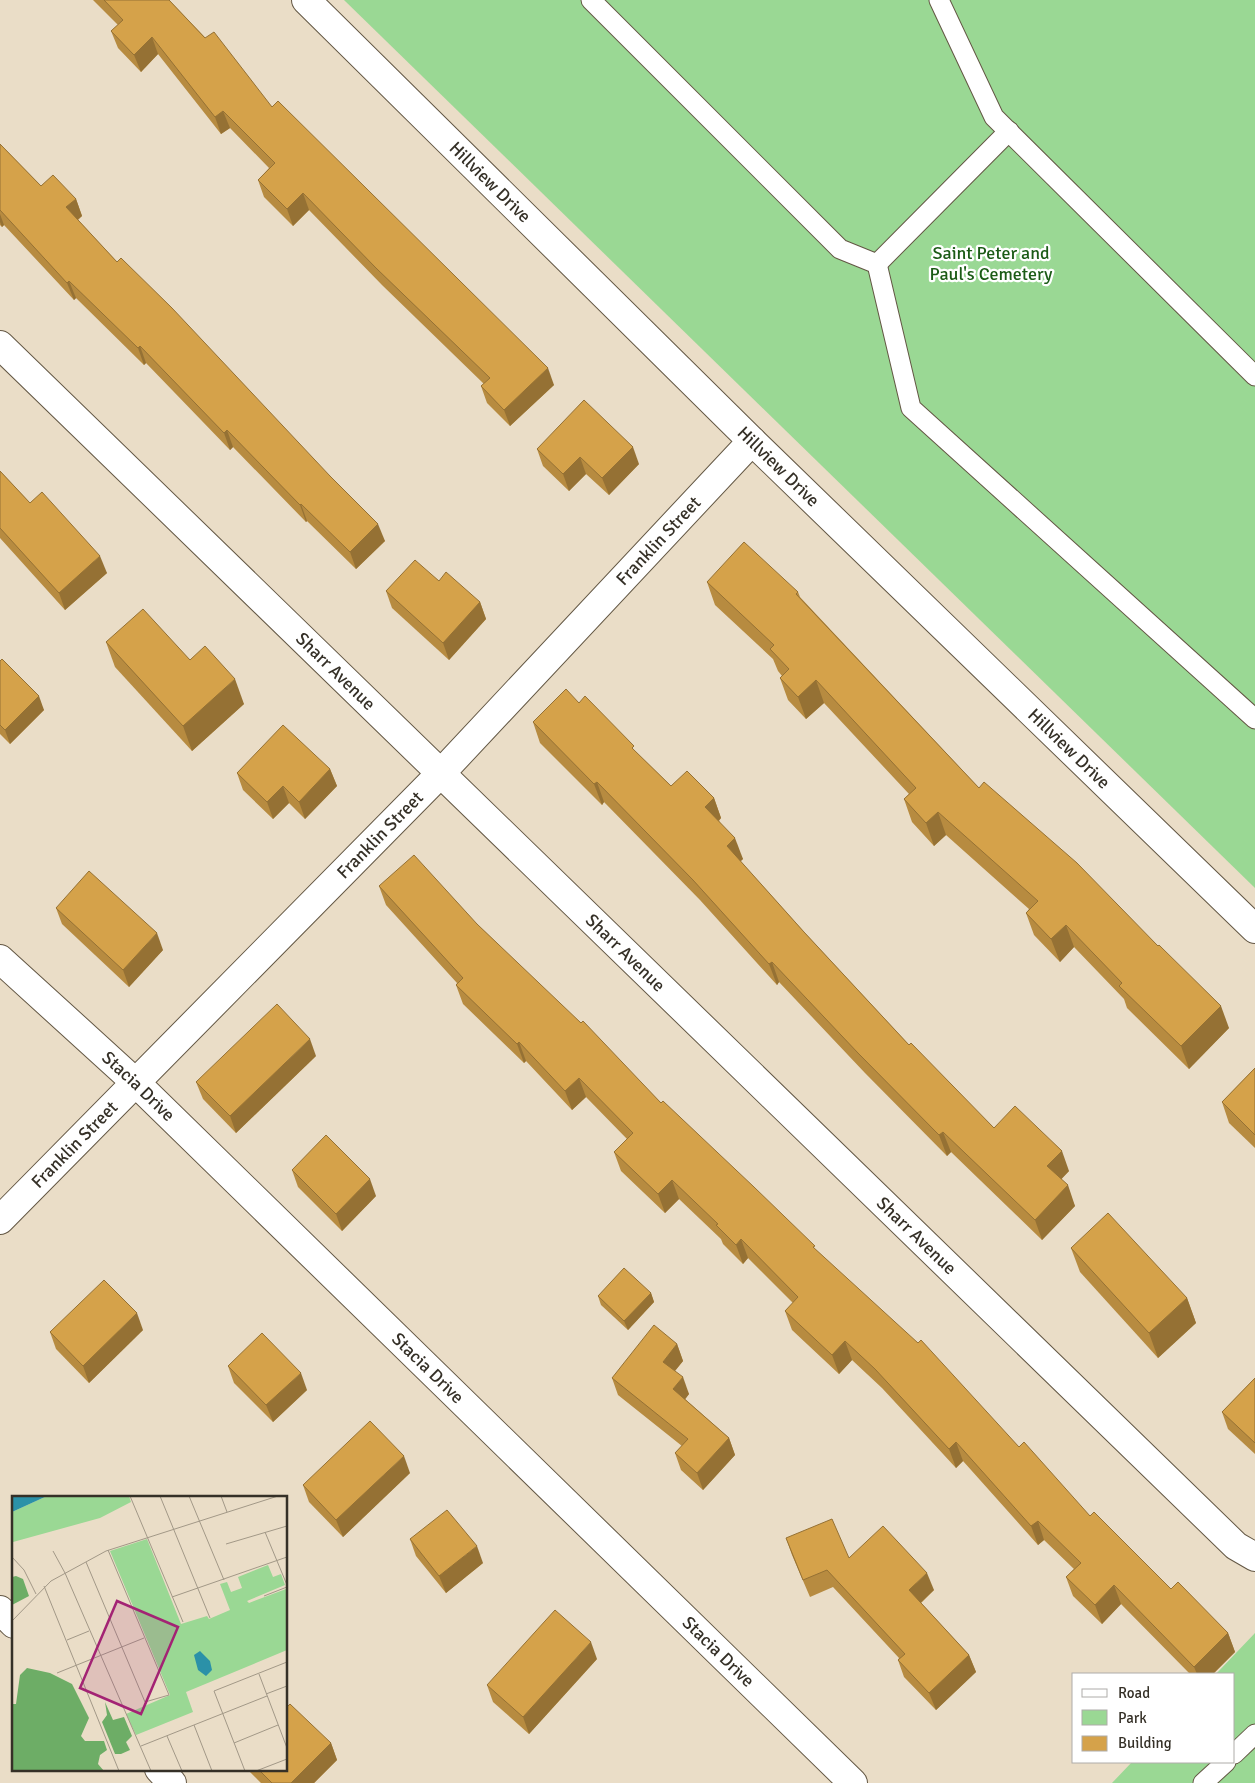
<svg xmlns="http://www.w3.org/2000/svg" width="1255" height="1783" font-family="Signika,sans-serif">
	<rect width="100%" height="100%" fill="#eaddc7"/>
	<g fill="#9ad894">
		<path d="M 344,0 L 1255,0 L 1255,888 Z"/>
		<path d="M 1255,1633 L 1255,1783 L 1112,1783 L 1132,1762 L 1234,1762 L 1234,1674 L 1216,1674 Z"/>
	</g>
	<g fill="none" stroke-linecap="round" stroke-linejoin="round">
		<defs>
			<g id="lane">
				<path d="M 591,0 L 840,249 L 877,264 L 911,408 L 1255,719"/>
				<path d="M 939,0 L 994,117 L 1255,376"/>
				<path d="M 877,264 L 1009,131"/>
				<path d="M 1234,1754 L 1255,1734"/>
				<path d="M 1203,1783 L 1226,1762"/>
			</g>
			<g id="street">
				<path id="s1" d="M 306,0 L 752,441 L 1255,929"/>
				<path id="s2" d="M 0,345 L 1236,1546 L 1255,1557"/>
				<path id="s3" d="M 0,959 L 135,1082 L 853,1783"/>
				<path id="s4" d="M 0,1220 L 441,773 L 752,441"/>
				<path d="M 0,1610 L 14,1624"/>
				<path d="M 159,1769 L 172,1783"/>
			</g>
		</defs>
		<use href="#lane" stroke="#635744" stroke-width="21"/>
		<use href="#street" stroke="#635744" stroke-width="30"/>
		<use href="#lane" stroke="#fff" stroke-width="19"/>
		<use href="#street" stroke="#fff" stroke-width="28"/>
	</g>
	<g fill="#b78b40">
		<path d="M 93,0 L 169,0 L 272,107 L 554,385 L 510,426 L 487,403 L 481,386 L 484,384 L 382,285 L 309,210 L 293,226 L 264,197 L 258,180 L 269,168 L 230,128 L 221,134 L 158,54 L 141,72 L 118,48 L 111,31 L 118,25 Z"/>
		<path d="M 0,144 L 41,186 L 76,199 L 82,216 L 78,220 L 117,262 L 385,541 L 356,569 L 307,521 L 306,522 L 233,447 L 230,450 L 146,363 L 144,365 L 76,298 L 74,300 L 4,225 L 2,227 L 0,225 Z"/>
		<path d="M 537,449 L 639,464 L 609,495 L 586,474 L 569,491 L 543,466 Z"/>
		<path d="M 0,471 L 30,503 L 107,573 L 65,610 L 0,538 Z"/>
		<path d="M 707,582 L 798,592 L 800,597 L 979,788 L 1229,1028 L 1189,1069 L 1127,1008 L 1124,999 L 1074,947 L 1060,962 L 1034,935 L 1026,913 L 1029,909 L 946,835 L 934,846 L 912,822 L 904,799 L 909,794 L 824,703 L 806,719 L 788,700 L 780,678 L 782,676 L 778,671 L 773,659 L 715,605 Z"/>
		<path d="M 386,591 L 480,602 L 486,619 L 449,660 L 392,608 Z"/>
		<path d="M 106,642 L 190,660 L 244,704 L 192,751 L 115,667 Z"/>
		<path d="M 0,661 L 44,710 L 10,744 L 0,734 Z"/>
		<path d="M 579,703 L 636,752 L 671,786 L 714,798 L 721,818 L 719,821 L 743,859 L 740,861 L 804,932 L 909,1045 L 994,1128 L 1069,1171 L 1061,1179 L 1075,1206 L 1042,1240 L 951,1152 L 947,1156 L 865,1073 L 779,982 L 777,985 L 700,900 L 604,802 L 602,805 L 540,743 L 533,722 Z"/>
		<path d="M 330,769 L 337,786 L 305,819 L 289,803 L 273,819 L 243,790 L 237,773 Z"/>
		<path d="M 379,886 L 477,924 L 661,1103 L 816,1250 L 1090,1516 L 1171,1589 L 1228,1633 L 1235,1652 L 1213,1674 L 1190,1674 L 1121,1604 L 1102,1624 L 1073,1596 L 1066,1577 L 1074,1569 L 1044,1540 L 1038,1545 L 963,1461 L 956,1468 L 882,1388 L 852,1360 L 839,1374 L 792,1330 L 785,1311 L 793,1303 L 748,1258 L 743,1264 L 723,1244 L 721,1239 L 679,1199 L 665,1213 L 621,1171 L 614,1152 L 627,1139 L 586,1097 L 572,1110 L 526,1061 L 524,1063 L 463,1004 L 456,985 L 457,983 L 386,905 Z"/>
		<path d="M 56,908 L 163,950 L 129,987 L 62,924 Z"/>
		<path d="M 316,1056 L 236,1133 L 203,1099 L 196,1082 Z"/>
		<path d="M 1255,1068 L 1255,1148 L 1229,1123 L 1222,1102 Z"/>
		<path d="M 292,1170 L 376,1196 L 342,1231 L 298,1187 Z"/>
		<path d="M 1071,1248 L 1187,1298 L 1196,1323 L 1158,1358 L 1080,1272 Z"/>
		<path d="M 651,1293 L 654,1302 L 628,1330 L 601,1305 L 598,1296 Z"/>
		<path d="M 143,1330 L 89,1383 L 56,1349 L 50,1332 Z"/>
		<path d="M 677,1344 L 683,1361 L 675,1371 L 689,1394 L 685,1399 L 729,1438 L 735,1455 L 703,1490 L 681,1470 L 675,1453 L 682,1446 L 618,1395 L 612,1378 Z"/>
		<path d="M 228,1366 L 307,1390 L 273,1422 L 234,1383 Z"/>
		<path d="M 1255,1378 L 1255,1454 L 1228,1429 L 1222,1412 Z"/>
		<path d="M 410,1473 L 343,1537 L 309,1502 L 303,1485 Z"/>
		<path d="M 786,1538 L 849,1558 L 934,1590 L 921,1603 L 969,1655 L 976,1672 L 936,1710 L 904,1677 L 898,1660 L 899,1658 L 833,1587 L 810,1597 L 792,1555 Z"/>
		<path d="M 410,1539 L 483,1563 L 446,1593 L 416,1556 Z"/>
		<path d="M 597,1659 L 529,1734 L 493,1702 L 487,1685 Z"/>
		<path d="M 331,1743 L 337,1760 L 314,1783 L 261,1783 L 247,1769 L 286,1769 Z"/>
	</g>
	<g fill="#957134">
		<path d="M 152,37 L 158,54 L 141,72 L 134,55 Z"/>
		<path d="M 223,111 L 230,128 L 221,134 L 215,117 Z"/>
		<path d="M 303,193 L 309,210 L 293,226 L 287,209 Z"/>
		<path d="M 76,199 L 82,216 L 72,224 L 66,207 Z"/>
		<path d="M 0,214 L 4,225 L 2,227 L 0,222 Z"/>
		<path d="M 69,281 L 76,298 L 74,300 L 67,283 Z"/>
		<path d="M 140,346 L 146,363 L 144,365 L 138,348 Z"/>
		<path d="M 548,368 L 554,385 L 510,426 L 504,410 Z"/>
		<path d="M 227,430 L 233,447 L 230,450 L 224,433 Z"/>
		<path d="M 633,447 L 639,464 L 609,495 L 602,478 Z"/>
		<path d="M 580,457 L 586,474 L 569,491 L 563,474 Z"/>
		<path d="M 301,504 L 307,521 L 306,522 L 300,505 Z"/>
		<path d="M 378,524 L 385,541 L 356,569 L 350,552 Z"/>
		<path d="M 100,556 L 107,573 L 65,610 L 59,593 Z"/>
		<path d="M 480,602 L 486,619 L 449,660 L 443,643 Z"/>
		<path d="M 235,679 L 244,704 L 192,751 L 183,726 Z"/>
		<path d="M 816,680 L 824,703 L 806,719 L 798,697 Z"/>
		<path d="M 39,696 L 44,710 L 10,744 L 5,730 Z"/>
		<path d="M 330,769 L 337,786 L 305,819 L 299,802 Z"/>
		<path d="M 597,782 L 604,802 L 602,805 L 594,784 Z"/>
		<path d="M 283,786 L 289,803 L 273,819 L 267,802 Z"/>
		<path d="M 714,798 L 721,818 L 712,827 L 705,807 Z"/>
		<path d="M 938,812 L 946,835 L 934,846 L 926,823 Z"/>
		<path d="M 735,838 L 743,859 L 735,867 L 727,846 Z"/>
		<path d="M 1066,925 L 1074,947 L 1060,962 L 1051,939 Z"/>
		<path d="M 157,933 L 163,950 L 129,987 L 123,970 Z"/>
		<path d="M 772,962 L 779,982 L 777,985 L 769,964 Z"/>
		<path d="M 1221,1006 L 1229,1028 L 1189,1069 L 1181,1046 Z"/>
		<path d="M 310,1039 L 316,1056 L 236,1133 L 230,1116 Z"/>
		<path d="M 519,1042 L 526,1061 L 524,1063 L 517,1044 Z"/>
		<path d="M 579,1078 L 586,1097 L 572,1110 L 565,1091 Z"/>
		<path d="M 943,1132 L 951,1152 L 947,1156 L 939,1135 Z"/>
		<path d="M 1062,1151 L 1069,1171 L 1055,1186 L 1047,1166 Z"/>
		<path d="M 370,1179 L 376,1196 L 342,1231 L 336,1214 Z"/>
		<path d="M 672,1180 L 679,1199 L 665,1213 L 658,1194 Z"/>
		<path d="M 1068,1185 L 1075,1206 L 1042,1240 L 1035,1220 Z"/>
		<path d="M 741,1239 L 748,1258 L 743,1264 L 736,1245 Z"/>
		<path d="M 651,1293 L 654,1302 L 628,1330 L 624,1321 Z"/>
		<path d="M 1187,1298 L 1196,1323 L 1158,1358 L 1149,1333 Z"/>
		<path d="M 137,1313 L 143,1330 L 89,1383 L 83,1366 Z"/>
		<path d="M 845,1341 L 852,1360 L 839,1374 L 832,1355 Z"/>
		<path d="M 677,1344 L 683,1361 L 669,1378 L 663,1362 Z"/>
		<path d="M 301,1373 L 307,1390 L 273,1422 L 266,1405 Z"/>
		<path d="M 683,1377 L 689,1394 L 680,1406 L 673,1389 Z"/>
		<path d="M 729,1438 L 735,1455 L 703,1490 L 697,1473 Z"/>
		<path d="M 956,1442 L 963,1461 L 956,1468 L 949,1449 Z"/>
		<path d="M 404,1456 L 410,1473 L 343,1537 L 336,1520 Z"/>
		<path d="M 1038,1521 L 1044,1540 L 1038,1545 L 1031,1526 Z"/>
		<path d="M 477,1546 L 483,1563 L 446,1593 L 439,1576 Z"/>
		<path d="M 927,1573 L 934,1590 L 916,1607 L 909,1590 Z"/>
		<path d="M 1114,1585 L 1121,1604 L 1102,1624 L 1095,1605 Z"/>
		<path d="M 1228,1633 L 1235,1652 L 1213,1674 L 1197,1674 L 1194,1667 Z"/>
		<path d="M 591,1642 L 597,1659 L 529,1734 L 523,1717 Z"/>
		<path d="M 969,1655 L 976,1672 L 936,1710 L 929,1693 Z"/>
		<path d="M 331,1743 L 337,1760 L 314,1783 L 291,1783 Z"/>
	</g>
	<g fill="#d5a24a" stroke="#957134">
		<path d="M 104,0 L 169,0 L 205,38 L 214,32 L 272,107 L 278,101 L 548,368 L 504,410 L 481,386 L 490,378 L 376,268 L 303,193 L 287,209 L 258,180 L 275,163 L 223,111 L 215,117 L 152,37 L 134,55 L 111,31 L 123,20 Z"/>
		<path d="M 0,144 L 41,186 L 53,175 L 76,199 L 66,207 L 117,262 L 121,258 L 172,308 L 330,476 L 378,524 L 350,552 L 301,504 L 300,505 L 227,430 L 224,433 L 140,346 L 138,348 L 69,281 L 67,283 L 0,210 Z"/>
		<path d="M 584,400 L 633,447 L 602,478 L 580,457 L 563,474 L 537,449 Z"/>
		<path d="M 0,471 L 30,503 L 42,492 L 100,556 L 59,593 L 0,528 Z"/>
		<path d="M 744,542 L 798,592 L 796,594 L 979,788 L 984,782 L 1077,863 L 1158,946 L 1159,945 L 1221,1006 L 1181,1046 L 1119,986 L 1122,983 L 1066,925 L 1051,939 L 1026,913 L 1038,901 L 938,812 L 926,823 L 904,799 L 916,788 L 816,680 L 798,697 L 780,678 L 789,669 L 770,649 L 774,645 L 707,582 Z"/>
		<path d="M 415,560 L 439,581 L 446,572 L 480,602 L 443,643 L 386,591 Z"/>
		<path d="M 143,609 L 190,660 L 205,646 L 235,679 L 183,726 L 106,642 Z"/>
		<path d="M 2,659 L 39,696 L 5,730 L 0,725 L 0,661 Z"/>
		<path d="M 566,689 L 579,703 L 585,696 L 634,746 L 632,748 L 671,786 L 687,771 L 714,798 L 705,807 L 735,838 L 727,846 L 804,932 L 909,1045 L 911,1043 L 994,1128 L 1015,1106 L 1062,1151 L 1047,1166 L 1068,1185 L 1035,1220 L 943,1132 L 939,1135 L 858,1053 L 772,962 L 769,964 L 693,880 L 597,782 L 594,784 L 533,722 Z"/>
		<path d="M 283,725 L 330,769 L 299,802 L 283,786 L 267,802 L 237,773 Z"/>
		<path d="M 414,855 L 477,924 L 581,1023 L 583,1021 L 661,1103 L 663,1101 L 754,1187 L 815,1246 L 813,1247 L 918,1343 L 921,1340 L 1019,1447 L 1024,1442 L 1090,1516 L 1094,1512 L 1171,1589 L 1178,1582 L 1228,1633 L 1194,1667 L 1114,1585 L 1095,1605 L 1066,1577 L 1081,1563 L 1038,1521 L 1031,1526 L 956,1442 L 949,1449 L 875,1369 L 845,1341 L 832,1355 L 785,1311 L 798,1297 L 741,1239 L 736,1245 L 716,1225 L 718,1224 L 672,1180 L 658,1194 L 614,1152 L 633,1133 L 579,1078 L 565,1091 L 519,1042 L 517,1044 L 456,985 L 463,978 L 379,886 Z"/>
		<path d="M 89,871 L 157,933 L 123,970 L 56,908 Z"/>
		<path d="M 277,1004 L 310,1039 L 230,1116 L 196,1082 Z"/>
		<path d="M 1255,1068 L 1255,1135 L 1222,1102 Z"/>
		<path d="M 326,1135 L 370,1179 L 336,1214 L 292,1170 Z"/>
		<path d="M 1108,1213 L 1187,1298 L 1149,1333 L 1071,1248 Z"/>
		<path d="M 624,1268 L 651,1293 L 624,1321 L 598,1296 Z"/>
		<path d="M 104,1280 L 137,1313 L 83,1366 L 50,1332 Z"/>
		<path d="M 654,1325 L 677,1344 L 663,1362 L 683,1377 L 673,1389 L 729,1438 L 697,1473 L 675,1453 L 688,1439 L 612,1378 Z"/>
		<path d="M 262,1333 L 301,1373 L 266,1405 L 228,1366 Z"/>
		<path d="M 1255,1378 L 1255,1443 L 1222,1412 Z"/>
		<path d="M 370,1421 L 404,1456 L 336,1520 L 303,1485 Z"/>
		<path d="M 447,1510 L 477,1546 L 439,1576 L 410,1539 Z"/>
		<path d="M 832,1519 L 849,1558 L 883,1526 L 927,1573 L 909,1590 L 969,1655 L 929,1693 L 898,1660 L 905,1654 L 827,1570 L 803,1580 L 786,1538 Z"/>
		<path d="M 555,1610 L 591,1642 L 523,1717 L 487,1685 Z"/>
		<path d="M 290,1704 L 331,1743 L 291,1783 L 272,1783 L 258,1769 L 286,1769 L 286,1708 Z"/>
	</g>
	<g text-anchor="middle" stroke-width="4.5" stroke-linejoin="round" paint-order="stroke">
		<g font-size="18" fill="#353027" stroke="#fff">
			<text dy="6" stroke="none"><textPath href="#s1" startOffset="259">Hillview Drive</textPath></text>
			<text dy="6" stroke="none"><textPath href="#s1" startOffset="664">Hillview Drive</textPath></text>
			<text dy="6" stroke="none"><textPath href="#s4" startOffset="946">Franklin Street</textPath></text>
			<text dy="6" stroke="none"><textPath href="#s2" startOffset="468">Sharr Avenue</textPath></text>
			<text dy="6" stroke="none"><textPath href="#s1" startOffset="1069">Hillview Drive</textPath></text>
			<text dy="6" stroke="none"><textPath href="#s4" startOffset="541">Franklin Street</textPath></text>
			<text dy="6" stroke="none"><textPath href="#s2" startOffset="872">Sharr Avenue</textPath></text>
			<text dy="6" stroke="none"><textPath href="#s3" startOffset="188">Stacia Drive</textPath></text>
			<text dy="6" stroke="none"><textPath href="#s4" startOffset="106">Franklin Street</textPath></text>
			<text dy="6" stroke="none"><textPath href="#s2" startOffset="1278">Sharr Avenue</textPath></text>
			<text dy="6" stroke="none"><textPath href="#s3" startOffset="592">Stacia Drive</textPath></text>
			<text dy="6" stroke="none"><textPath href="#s3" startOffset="998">Stacia Drive</textPath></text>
		</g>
		<g font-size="18" fill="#1b5b16" stroke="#fff">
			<text x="991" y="259">Saint Peter and<tspan x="991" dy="21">Paul's Cemetery</tspan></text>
		</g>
	</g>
	<g transform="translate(12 1496)">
		<rect width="275" height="275" fill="#eaddc7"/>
		<path d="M 35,0 L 117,0 L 119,6 L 88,22 L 1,46 L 0,16 ZM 135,43 L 169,128 L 195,120 L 197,123 L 218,114 L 208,88 L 215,86 L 219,96 L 230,92 L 226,81 L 256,69 L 261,81 L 269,78 L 273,89 L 235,105 L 237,107 L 274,93 L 275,154 L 174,196 L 181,216 L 124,239 L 114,218 L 158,199 L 98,55 Z" fill="#9ad894"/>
		<path d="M 4,80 L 11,83 L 17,100 L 0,109 L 0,81 ZM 15,172 L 38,177 L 60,188 L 77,222 L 69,240 L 73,245 L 92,245 L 95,254 L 88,259 L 86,268 L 92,275 L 0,275 L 0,208 L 4,208 L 8,179 ZM 93,206 L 101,224 L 112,221 L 120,240 L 114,246 L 118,254 L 109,258 L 103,258 L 90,226 L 95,219 Z" fill="#6dad66"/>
		<path d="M 0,0 L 35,0 L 0,16 ZM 188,155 L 198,165 L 200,174 L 194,180 L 186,174 L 182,159 Z" fill="#2b91a8"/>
		<path fill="none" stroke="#a29887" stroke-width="1" d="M 118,0 L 171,126M 148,0 L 198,122M 177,0 L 212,84M 209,0 L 215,16M 253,36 L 275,89M 214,48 L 275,30M 41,55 L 53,77 L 139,275M 0,61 L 12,74 L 24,98M 74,66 L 133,206 L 157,199 L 96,54M 32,90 L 107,275M 252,100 L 275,91M 160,101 L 275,61M 0,125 L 39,85 L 94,55 L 266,0M 55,144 L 77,135M 45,177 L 132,142M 247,178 L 275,252M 254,198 L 275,190M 182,229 L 200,275M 155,240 L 170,275M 222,247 L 266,229M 129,250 L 255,200M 233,275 L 202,195 L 275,166M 244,275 L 275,263"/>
		<path fill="#a32374" fill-opacity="0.15" stroke="#a32374" stroke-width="2.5" d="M 105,105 L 166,131 L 129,218 L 68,192 Z"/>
		<rect width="275" height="275" fill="none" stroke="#353027" stroke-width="2.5"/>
	</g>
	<rect x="1072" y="1673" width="162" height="90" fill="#ffffff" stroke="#aeaca9"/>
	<rect x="1082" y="1689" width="25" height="8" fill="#ffffff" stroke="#aeaca9"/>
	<text x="1118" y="1698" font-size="15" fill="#353027">Road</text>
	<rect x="1082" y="1710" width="25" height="15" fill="#9ad894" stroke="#aeaca9"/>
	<text x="1118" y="1723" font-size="15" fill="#353027">Park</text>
	<rect x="1082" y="1736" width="25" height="15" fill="#d5a24a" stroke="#aeaca9"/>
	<text x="1118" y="1748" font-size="15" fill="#353027">Building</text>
</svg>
